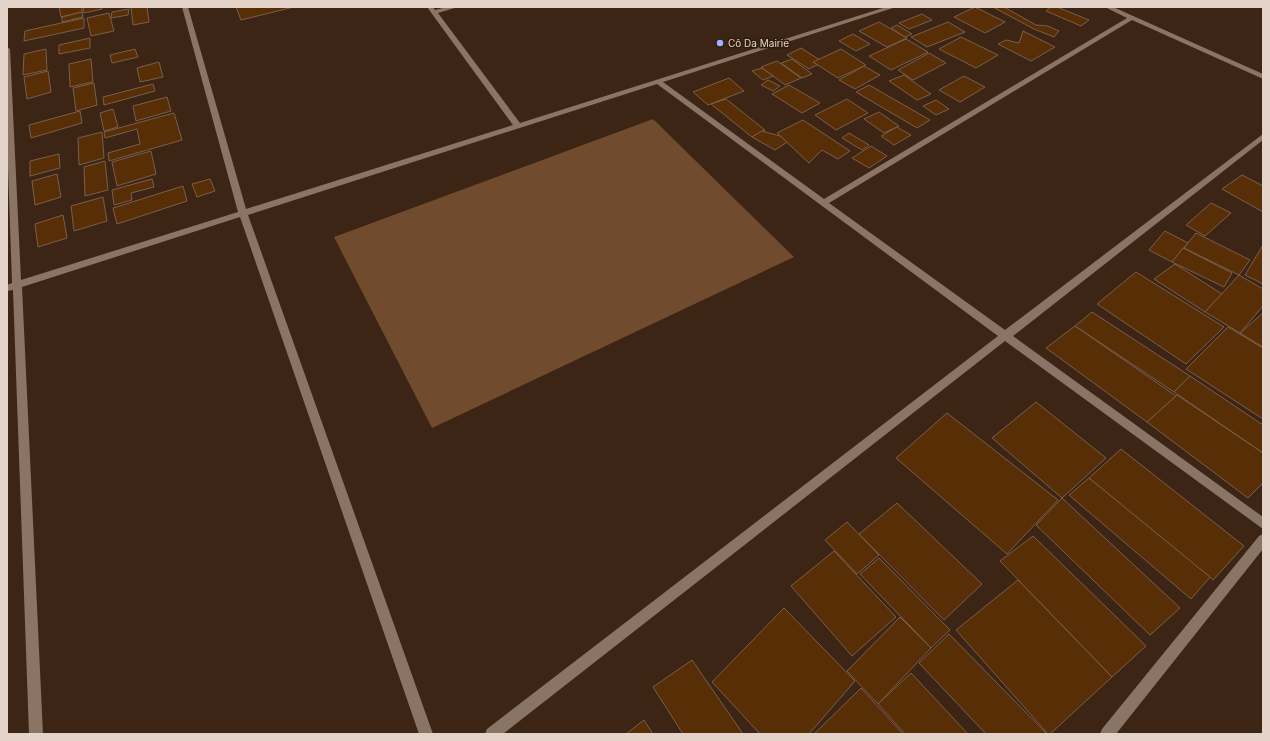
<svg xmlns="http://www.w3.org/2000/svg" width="1270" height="741" font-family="Inter,sans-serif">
	<rect width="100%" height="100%" fill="#3c2514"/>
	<path fill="#704b2e" d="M 653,119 L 794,257 L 432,428 L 334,237 Z"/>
	<g fill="#582e06" stroke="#795f4c">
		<path d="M 59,7 L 82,7 L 82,12 L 61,17 Z"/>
		<path d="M 83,7 L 101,7 L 102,9 L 84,13 Z"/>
		<path d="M 131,7 L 147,7 L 149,22 L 133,25 Z"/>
		<path d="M 236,7 L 294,7 L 241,20 Z"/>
		<path d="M 975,7 L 1005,22 L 985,33 L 954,17 Z"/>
		<path d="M 993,7 L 1004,7 L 1036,25 L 1048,26 L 1059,31 L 1054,37 L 1034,29 Z"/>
		<path d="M 1051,7 L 1057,7 L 1089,20 L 1081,26 L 1046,11 Z"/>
		<path d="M 129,9 L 128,15 L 111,18 L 112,12 Z"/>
		<path d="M 82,12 L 83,17 L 62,22 L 62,17 Z"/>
		<path d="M 109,13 L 114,31 L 91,36 L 87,18 Z"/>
		<path d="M 922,14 L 932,20 L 909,29 L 899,23 Z"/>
		<path d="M 84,18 L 84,28 L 24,41 L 25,31 Z"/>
		<path d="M 879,22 L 907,38 L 887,47 L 859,31 Z"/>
		<path d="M 948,22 L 965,32 L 927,47 L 911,37 Z"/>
		<path d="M 897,25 L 912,34 L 905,37 L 891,28 Z"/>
		<path d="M 1023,31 L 1055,47 L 1031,61 L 998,44 L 1006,40 L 1019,43 Z"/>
		<path d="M 853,34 L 870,44 L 856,51 L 839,41 Z"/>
		<path d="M 961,37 L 998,55 L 976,68 L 939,49 Z"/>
		<path d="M 90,38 L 90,48 L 59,54 L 59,45 Z"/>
		<path d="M 906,39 L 928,52 L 891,70 L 869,56 Z"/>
		<path d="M 801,48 L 823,62 L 809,69 L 787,55 Z"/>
		<path d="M 46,49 L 47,70 L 23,75 L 24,54 Z"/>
		<path d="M 135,49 L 138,57 L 112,63 L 110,55 Z"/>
		<path d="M 841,49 L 866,65 L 838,78 L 813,62 Z"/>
		<path d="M 929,53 L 946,63 L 913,80 L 898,70 Z"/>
		<path d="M 91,59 L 93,82 L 70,87 L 69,64 Z"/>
		<path d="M 792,59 L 812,74 L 802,78 L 781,63 Z"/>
		<path d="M 777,61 L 801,78 L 785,85 L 761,67 Z"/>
		<path d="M 159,62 L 163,77 L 140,82 L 137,68 Z"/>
		<path d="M 864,66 L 880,75 L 855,89 L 839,80 Z"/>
		<path d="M 762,68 L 773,76 L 763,80 L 752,71 Z"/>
		<path d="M 48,71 L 51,92 L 27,99 L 24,77 Z"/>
		<path d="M 904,75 L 931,94 L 917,100 L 889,81 Z"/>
		<path d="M 964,76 L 985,87 L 960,102 L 939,90 Z"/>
		<path d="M 729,78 L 744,91 L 708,105 L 693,92 Z"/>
		<path d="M 768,80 L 780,86 L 773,91 L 761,85 Z"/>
		<path d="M 94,83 L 97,105 L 76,111 L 73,88 Z"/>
		<path d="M 153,84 L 155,91 L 104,105 L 103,97 Z"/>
		<path d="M 789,85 L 820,103 L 802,113 L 772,94 Z"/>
		<path d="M 869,85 L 930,120 L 917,128 L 856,92 Z"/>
		<path d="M 167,97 L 171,111 L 136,121 L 133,106 Z"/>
		<path d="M 726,99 L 765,130 L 752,137 L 711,104 Z"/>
		<path d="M 847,99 L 868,113 L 836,130 L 815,115 Z"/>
		<path d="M 936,100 L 949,109 L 936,115 L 923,106 Z"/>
		<path d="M 113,109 L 118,127 L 104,131 L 100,113 Z"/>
		<path d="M 80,111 L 82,123 L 31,138 L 29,125 Z"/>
		<path d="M 879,112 L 899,126 L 884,133 L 864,119 Z"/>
		<path d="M 174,113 L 182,140 L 109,161 L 108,153 L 140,144 L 137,129 L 105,138 L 104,132 Z"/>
		<path d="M 803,120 L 850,151 L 838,159 L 822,150 L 809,163 L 777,133 Z"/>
		<path d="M 897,127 L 911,135 L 894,145 L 881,136 Z"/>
		<path d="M 762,131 L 780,136 L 787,142 L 775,150 L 752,137 Z"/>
		<path d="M 102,132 L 104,158 L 79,165 L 78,138 Z"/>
		<path d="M 849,133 L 869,145 L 862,150 L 842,138 Z"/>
		<path d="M 871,146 L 887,156 L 869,168 L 852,158 Z"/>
		<path d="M 151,151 L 156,174 L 117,186 L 112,162 Z"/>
		<path d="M 59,154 L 60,168 L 30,176 L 30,161 Z"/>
		<path d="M 105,161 L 108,190 L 85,196 L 84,167 Z"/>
		<path d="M 57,174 L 61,197 L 35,205 L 32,181 Z"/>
		<path d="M 1242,175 L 1263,186 L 1263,212 L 1222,189 Z"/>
		<path d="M 152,179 L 154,187 L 131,193 L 132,200 L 114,205 L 112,190 Z"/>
		<path d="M 210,179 L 215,191 L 197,197 L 192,184 Z"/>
		<path d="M 183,186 L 187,201 L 117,224 L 113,208 Z"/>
		<path d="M 103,197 L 107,221 L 74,231 L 71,206 Z"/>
		<path d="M 1211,203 L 1231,213 L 1205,236 L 1186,225 Z"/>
		<path d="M 63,215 L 67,238 L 38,247 L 35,224 Z"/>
		<path d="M 1165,231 L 1188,243 L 1172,262 L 1149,250 Z"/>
		<path d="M 1196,233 L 1250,260 L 1239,275 L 1184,248 Z"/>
		<path d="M 1263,245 L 1263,284 L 1245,275 Z"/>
		<path d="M 1183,248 L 1232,273 L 1224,287 L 1172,262 Z"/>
		<path d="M 1175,264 L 1222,294 L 1205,312 L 1154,279 Z"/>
		<path d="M 1136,272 L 1224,327 L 1186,364 L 1097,304 Z"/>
		<path d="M 1239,275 L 1263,289 L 1263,306 L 1240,333 L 1205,312 Z"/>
		<path d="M 1092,312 L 1190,376 L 1174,392 L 1075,326 Z"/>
		<path d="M 1263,313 L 1263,347 L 1240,333 Z"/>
		<path d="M 1075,326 L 1176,396 L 1147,422 L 1046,348 Z"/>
		<path d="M 1228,327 L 1263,348 L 1263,419 L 1186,369 Z"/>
		<path d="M 1190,376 L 1263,425 L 1263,453 L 1174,392 Z"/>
		<path d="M 1177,395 L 1263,453 L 1263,483 L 1248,498 L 1147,422 Z"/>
		<path d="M 1036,402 L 1106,458 L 1062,498 L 992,438 Z"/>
		<path d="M 947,413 L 1058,500 L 1007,554 L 896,458 Z"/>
		<path d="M 1121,449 L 1244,546 L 1213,580 L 1089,478 Z"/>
		<path d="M 1089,478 L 1210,577 L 1191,599 L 1069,495 Z"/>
		<path d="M 1062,498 L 1180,608 L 1150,635 L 1036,525 Z"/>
		<path d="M 897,503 L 982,584 L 944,620 L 859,534 Z"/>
		<path d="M 847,522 L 879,555 L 857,574 L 825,540 Z"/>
		<path d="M 1033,536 L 1146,646 L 1112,677 L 1000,561 Z"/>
		<path d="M 834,551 L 896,617 L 852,656 L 791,586 Z"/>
		<path d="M 879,558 L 950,630 L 931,648 L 860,574 Z"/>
		<path d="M 1018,580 L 1112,677 L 1050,734 L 1048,734 L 956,630 Z"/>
		<path d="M 784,608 L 855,681 L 809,734 L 760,734 L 712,682 Z"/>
		<path d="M 900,617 L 931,648 L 878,704 L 847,671 Z"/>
		<path d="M 949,634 L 1047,734 L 986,734 L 919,663 Z"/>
		<path d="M 692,660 L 743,734 L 683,734 L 653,687 Z"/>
		<path d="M 911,673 L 968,734 L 905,734 L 878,704 Z"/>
		<path d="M 861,688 L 903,734 L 814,734 Z"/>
		<path d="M 644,720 L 653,734 L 626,734 Z"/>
	</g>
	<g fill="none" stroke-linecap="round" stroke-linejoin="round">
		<g fill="#8a7465" fill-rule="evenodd">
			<path d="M 182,7 L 188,7 L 246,209 L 513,125 L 427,7 L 433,7 L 435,10 L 447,7 L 458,7 L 438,13 L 520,123 L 886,7 L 896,7 L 663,82 L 824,199 L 1127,18 L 1105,7 L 1113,7 L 1263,74 L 1263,79 L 1261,78 L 1132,20 L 829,203 L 1005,330 L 1263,134 L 1263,140 L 1013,336 L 1263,517 L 1263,529 L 1005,341 L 503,734 L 485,734 L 487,729 L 998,336 L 657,84 L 248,215 L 433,734 L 419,734 L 240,217 L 22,287 L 43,734 L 29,734 L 13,290 L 7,291 L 7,285 L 12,283 L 7,140 L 7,47 L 10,49 L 21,280 L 238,212 Z"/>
			<path d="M 1263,534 L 1263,549 L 1116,734 L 1100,734 L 1102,729 L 1259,536 Z"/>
		</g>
	</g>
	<circle fill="#99b5fd" stroke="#311c0a" stroke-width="1.5" cx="720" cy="43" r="4"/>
	<g text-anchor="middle" stroke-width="3" stroke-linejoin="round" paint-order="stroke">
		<g font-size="10" fill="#e3d3c9" stroke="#311c0a" text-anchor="start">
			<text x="728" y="47">Cô Da Mairie</text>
		</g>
	</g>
	<rect width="1270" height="741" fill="none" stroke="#e3d3c9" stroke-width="16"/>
</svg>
